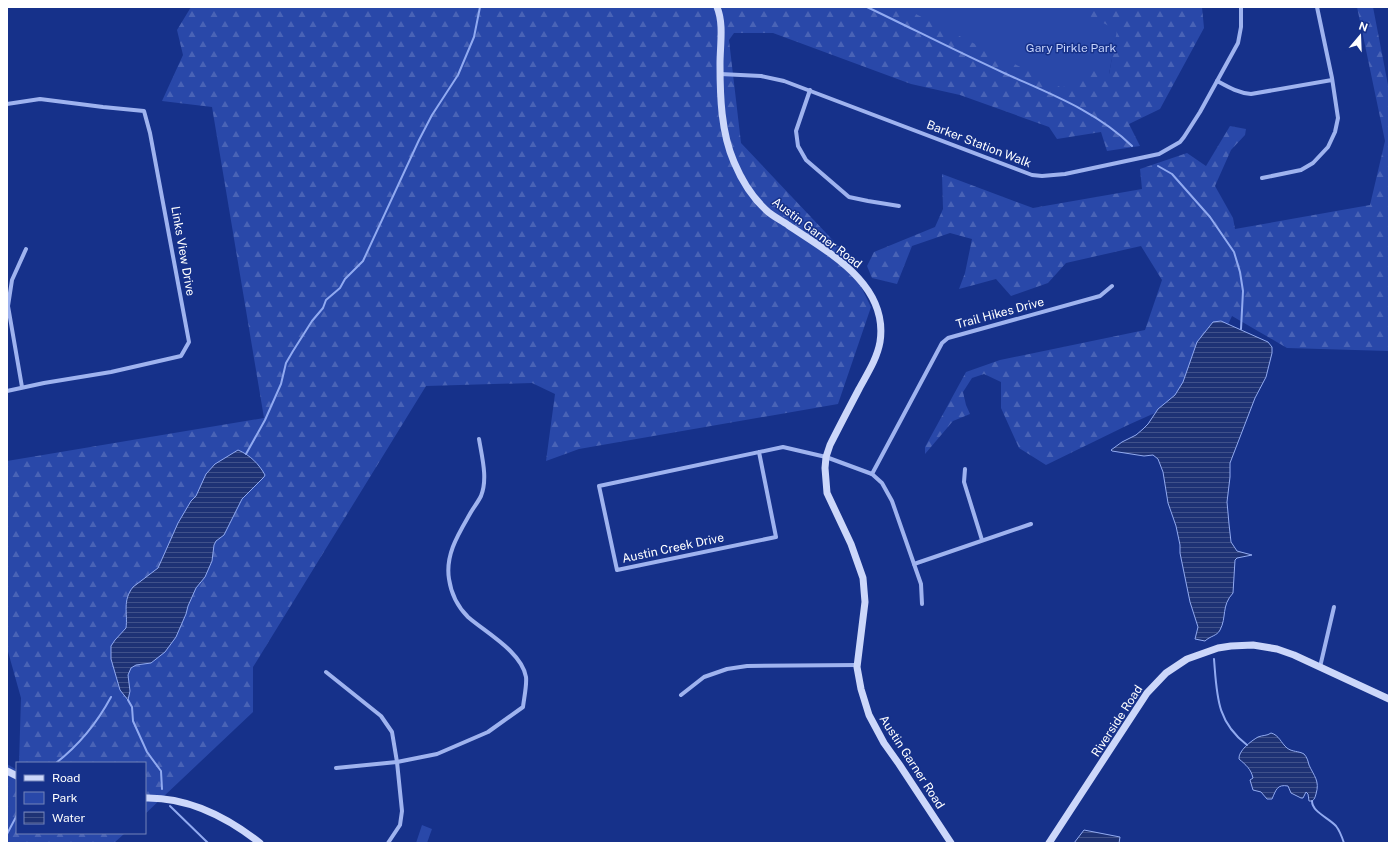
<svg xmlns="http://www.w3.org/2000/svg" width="1396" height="850" font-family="'Public Sans',sans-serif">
	<defs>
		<pattern id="forest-firs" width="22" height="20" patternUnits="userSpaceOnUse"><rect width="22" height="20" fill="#2948a9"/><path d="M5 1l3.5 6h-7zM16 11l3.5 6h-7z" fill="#4963b6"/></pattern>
		<pattern id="water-rules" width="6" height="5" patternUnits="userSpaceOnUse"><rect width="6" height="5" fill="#1e3275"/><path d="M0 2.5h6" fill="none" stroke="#40518a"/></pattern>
	</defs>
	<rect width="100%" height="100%" fill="#16318a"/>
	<g fill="#2948a9">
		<path d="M 721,7 L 1122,7 L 1109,74 L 1075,92 L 723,11 Z"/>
		<path d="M 422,825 L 432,829 L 427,843 L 416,843 Z"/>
	</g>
	<g fill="url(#forest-firs)">
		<path d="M 191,7 L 719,7 L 723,11 L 728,7 L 902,7 L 1062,88 L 1089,69 L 1109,74 L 1117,30 L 1072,7 L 1202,7 L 1204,28 L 1160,109 L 1129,124 L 1140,146 L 1107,151 L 1101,132 L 1057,139 L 1049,127 L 960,95 L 911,84 L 773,33 L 734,33 L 729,40 L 741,143 L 844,252 L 871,307 L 838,404 L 579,449 L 546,461 L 555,394 L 532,383 L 426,386 L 253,667 L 253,712 L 145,814 L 145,763 L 19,763 L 21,698 L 7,648 L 7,461 L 264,418 L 212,107 L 162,101 L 183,55 L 177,30 Z"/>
		<path d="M 1357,7 L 1373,7 L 1389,90 L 1389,351 L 1287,348 L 1232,316 L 1195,395 L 1128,425 L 1046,465 L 1019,448 L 1001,408 L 1001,382 L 984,374 L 972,378 L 963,392 L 966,405 L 970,414 L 953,421 L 925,454 L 925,447 L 966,372 L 1000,360 L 1145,330 L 1162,280 L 1141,246 L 1066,263 L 1048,283 L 1011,296 L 996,279 L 959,289 L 965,273 L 972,239 L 950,233 L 912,246 L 897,284 L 872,278 L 867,266 L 874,252 L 935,227 L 943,209 L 942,174 L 1033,208 L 1142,189 L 1140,169 L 1187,153 L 1206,166 L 1230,126 L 1246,129 L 1245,135 L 1231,150 L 1215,186 L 1233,218 L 1235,229 L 1370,205 L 1385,141 Z"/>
		<path d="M 7,764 L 17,770 L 17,833 L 125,833 L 114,843 L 7,843 Z"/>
	</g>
	<g fill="url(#water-rules)" stroke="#91aaf1">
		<path d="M 1221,321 L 1268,342 L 1272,347 L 1272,353 L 1266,377 L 1255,398 L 1230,463 L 1230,477 L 1227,502 L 1229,524 L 1231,542 L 1237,551 L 1252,555 L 1237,558 L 1235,560 L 1233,593 C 1221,606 1227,617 1220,630 C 1217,636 1210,636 1205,641 L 1195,639 L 1198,627 L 1190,602 L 1180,553 L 1180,545 L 1176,526 L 1168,503 L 1163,472 L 1158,459 L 1153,455 L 1144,456 L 1112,451 L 1111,450 L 1122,442 L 1136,435 L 1143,429 L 1148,424 L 1158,409 L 1175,395 L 1183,382 L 1197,342 L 1213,322 Z"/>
		<path d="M 238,450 C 250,455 259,464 265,475 L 264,477 L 242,499 L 224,535 L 216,541 L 214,545 L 212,561 L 205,577 L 196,588 L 188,606 L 186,614 L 176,637 L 165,652 L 151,663 L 136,665 L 131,668 L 128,675 L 130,691 L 128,700 L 120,690 L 111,659 L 111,646 L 115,640 L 126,628 C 128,613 122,601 133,587 L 158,568 L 178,523 L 191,501 L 196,496 L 206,474 L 215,464 Z"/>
		<path d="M 1271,733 C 1279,735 1281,743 1287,748 C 1292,752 1299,751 1304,754 C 1307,757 1308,761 1309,765 C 1314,776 1320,781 1316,794 C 1315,797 1315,799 1312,801 L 1309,801 L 1308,794 L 1306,792 L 1303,798 L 1301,798 L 1291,793 L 1288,786 C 1277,784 1276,790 1272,799 L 1267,799 L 1261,792 L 1253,790 L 1250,780 L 1253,778 C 1251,769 1246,765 1239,759 C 1238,751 1251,741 1258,737 C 1263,735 1267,736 1271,733 Z"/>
		<path d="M 1084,830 L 1120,837 L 1119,843 L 1074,843 Z"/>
	</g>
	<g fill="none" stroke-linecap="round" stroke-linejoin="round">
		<g stroke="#91aaf1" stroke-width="2">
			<path d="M 867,7 C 913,29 958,52 1004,73 C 1048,93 1097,111 1132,146"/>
			<path d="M 1158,166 L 1172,174 L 1210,217 L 1234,252 L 1240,272 L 1243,291 L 1241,329"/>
			<path d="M 246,454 L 265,420 L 281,384 L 286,363 L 293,351 L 312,321 L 323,308 L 326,300 L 340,288 L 345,279 L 363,261 L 419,140 L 432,115 L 458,75 L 474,37 L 480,7"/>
			<path d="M 1214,659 C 1217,695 1216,721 1247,745"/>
			<path d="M 128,700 L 132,707 L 133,721 L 147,752 L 161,771 L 162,789"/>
			<path d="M 56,763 C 79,745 97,723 111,697"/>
			<path d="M 1312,801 C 1312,812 1329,818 1336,826 C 1340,831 1342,837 1344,843"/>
			<path d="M 170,806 L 208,843"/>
			<path d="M 7,834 L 17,815"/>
		</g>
		<g stroke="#9fb3ef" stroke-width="4">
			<path d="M 720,74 L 761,76 L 784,81 L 1032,175 L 1042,176 L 1065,174 L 1159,154 L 1180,142 L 1184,137 L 1200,112 L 1238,43 L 1241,27 L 1241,7"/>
			<path d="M 1217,81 C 1228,87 1238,93 1251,94 L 1332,80"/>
			<path d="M 810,90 L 796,131 L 798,146 L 806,160 L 849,197 L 868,201 L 899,206"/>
			<path d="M 7,104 L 40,99 L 103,107 L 144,111 L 150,133 L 189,342 L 181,356 L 111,372 L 44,383 L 7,391"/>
			<path d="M 1262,178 L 1301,170 L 1313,163 L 1328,147 L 1335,132 L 1338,118 L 1332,78 L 1317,7"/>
			<path d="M 22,387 L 8,306 L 12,280 L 26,249"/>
			<path d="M 759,452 L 776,537 L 617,570 L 599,486 L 783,447 L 826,457 L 872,474 L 882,483 L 892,501 L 921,584 L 922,604"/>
			<path d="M 965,469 L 964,482 L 982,540"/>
			<path d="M 872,474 L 942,343 L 948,338 L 1100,296 L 1112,286"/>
			<path d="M 914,564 L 1031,524"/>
			<path d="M 1320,667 L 1334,607"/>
			<path d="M 326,672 L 381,716 L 392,732 L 397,762 L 402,811 L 400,825 L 388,843"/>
			<path d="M 681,695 L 704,677 L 727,669 L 747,666 L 858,665"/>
			<path d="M 336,768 L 397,762 L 437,754 L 488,732 L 523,707 C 524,698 527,685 526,677 C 522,652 485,632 468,617 C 458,607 451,593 449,579 C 445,554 459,533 471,512 C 474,507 478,502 481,496 C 488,479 482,457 479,439"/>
		</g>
		<g stroke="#ccd7fa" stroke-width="7">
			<path d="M 717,7 C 724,24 720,45 720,64 C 720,96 721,132 734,162 C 741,179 752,197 766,210 C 772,216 781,220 788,225 C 828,252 889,284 880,342 C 877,359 867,374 859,389 C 849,408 839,427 830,445 L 826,457 L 825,468 L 827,493 L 851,544 L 863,578 L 865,602 L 857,667 L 861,689 L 869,715 L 884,743 L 899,764 L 951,843"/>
			<path d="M 7,771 L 17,776"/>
			<path d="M 145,798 C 188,797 227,817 260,843"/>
			<path d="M 1049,843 L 1147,693 L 1166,673 L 1187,659 L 1218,648 L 1231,646 L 1253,645 L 1277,649 L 1294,655 L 1389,699"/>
		</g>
	</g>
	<g text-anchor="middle" stroke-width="3" stroke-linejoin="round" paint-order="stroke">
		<g font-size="12" fill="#c5d2fb" stroke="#16318a">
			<text x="1071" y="52">Gary Pirkle Park</text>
		</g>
		<g font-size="12" fill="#fff" stroke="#16318a">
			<text transform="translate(979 144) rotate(21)" y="4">Barker Station Walk</text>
			<text transform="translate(817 233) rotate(37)" y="4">Austin Garner Road</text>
			<text transform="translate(183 251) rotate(80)" y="4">Links View Drive</text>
			<text transform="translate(1000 313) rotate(-15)" y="4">Trail Hikes Drive</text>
			<text transform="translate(673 548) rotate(-12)" y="4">Austin Creek Drive</text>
			<text transform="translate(1117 721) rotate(-57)" y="4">Riverside Road</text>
			<text transform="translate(912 762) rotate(57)" y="4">Austin Garner Road</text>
		</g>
	</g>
	<rect width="1396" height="850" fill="none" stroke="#ffffff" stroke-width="16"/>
	<rect x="16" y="762" width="130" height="72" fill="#16318a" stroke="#7383b9"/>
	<rect x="24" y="775" width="20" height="6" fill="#ccd7fa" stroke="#7383b9"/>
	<text x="52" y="782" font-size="12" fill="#ffffff">Road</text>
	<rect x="24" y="792" width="20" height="12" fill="#2948a9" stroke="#7383b9"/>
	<text x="52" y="802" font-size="12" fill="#ffffff">Park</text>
	<rect x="24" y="812" width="20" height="12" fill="url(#water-rules)" stroke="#7383b9"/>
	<text x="52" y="822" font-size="12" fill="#ffffff">Water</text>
	<g transform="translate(1360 36) rotate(19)" stroke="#16318a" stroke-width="3" paint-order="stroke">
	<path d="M0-3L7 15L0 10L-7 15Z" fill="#ffffff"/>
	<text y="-6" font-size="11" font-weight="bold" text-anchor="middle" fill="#ffffff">N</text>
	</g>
</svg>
